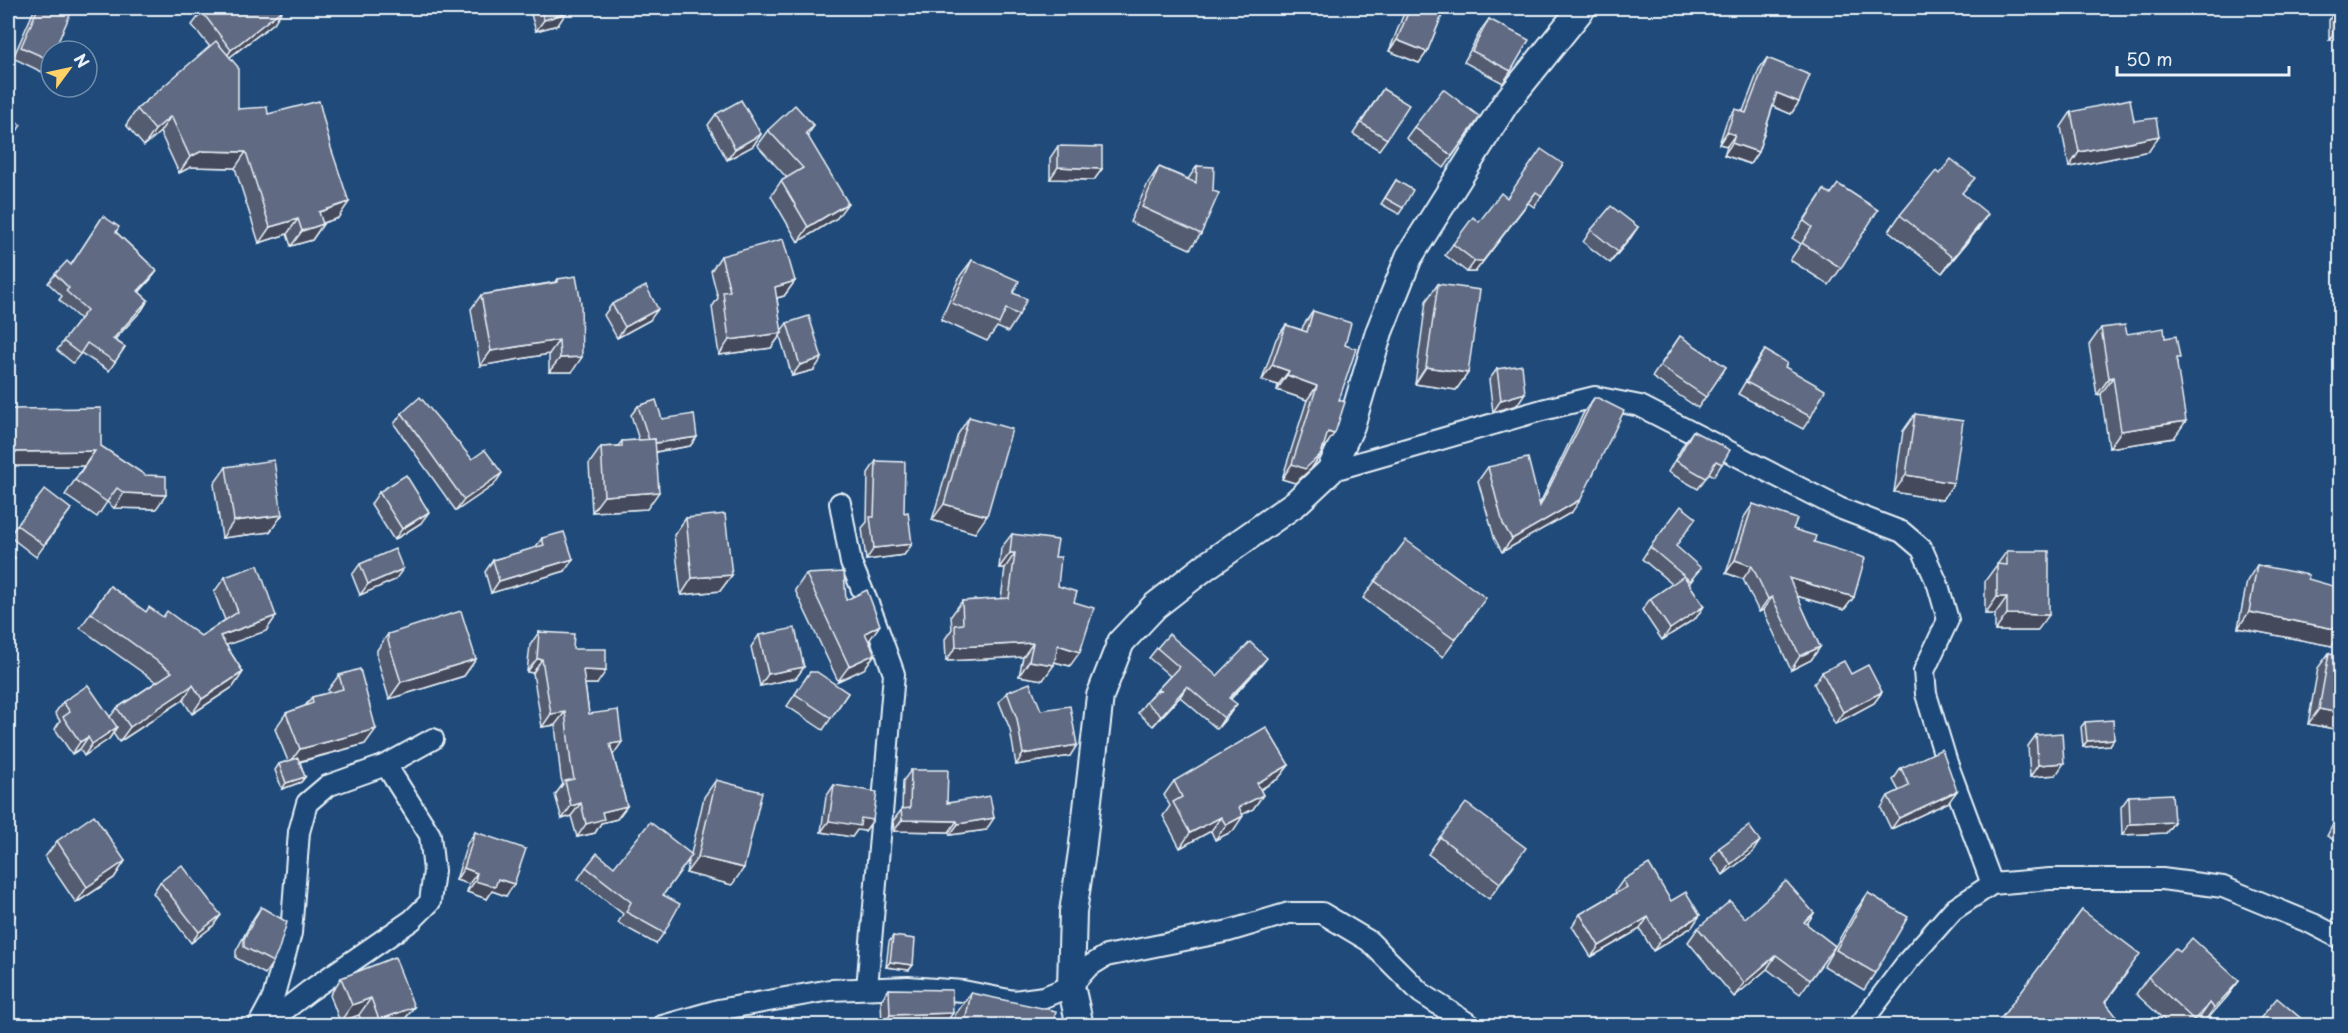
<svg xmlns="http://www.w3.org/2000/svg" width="2348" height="1033" font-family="'Playpen Sans',sans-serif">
	<rect width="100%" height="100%" fill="#1f4a7a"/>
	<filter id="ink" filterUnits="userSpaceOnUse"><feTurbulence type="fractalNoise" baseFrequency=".0167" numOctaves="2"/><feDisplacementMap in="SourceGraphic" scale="12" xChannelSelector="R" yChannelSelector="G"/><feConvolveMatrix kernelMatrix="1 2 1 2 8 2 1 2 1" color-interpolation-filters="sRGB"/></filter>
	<g filter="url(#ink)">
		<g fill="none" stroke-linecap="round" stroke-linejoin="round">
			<defs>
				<g id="minor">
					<path d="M 1330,471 L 1542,410 L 1595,397 L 1640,406 L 1839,508 L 1902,532 L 1922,549 L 1938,585 L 1948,620 L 1924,671 L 1926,694 L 1947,763 L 1992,884"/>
					<path d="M 840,503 L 851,563 L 874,618 L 894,674 L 867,988"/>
					<path d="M 258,1026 L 273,998 L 291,933 L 299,832 L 307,803 L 327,786 L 386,765 L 433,739"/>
					<path d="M 264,1026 L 309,991 L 412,920 L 430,902 L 434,871 L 430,835 L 386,765"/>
					<path d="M 662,1026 L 718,1010 L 830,990 L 908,987 L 963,991 L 1014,1001 L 1044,997 L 1071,986 L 1088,967 L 1106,956 L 1229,931 L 1289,913 L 1322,913 L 1369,941 L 1421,993 L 1472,1026"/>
					<path d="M 1859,1026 L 1908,961 L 1953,910 L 1992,884 L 2050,879 L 2162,879 L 2223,887 L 2313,924 L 2340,938"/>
				</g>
				<path id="tertiary" d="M 1080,1026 L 1071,986 L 1073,912 L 1082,852 L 1100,696 L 1121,642 L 1155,606 L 1205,567 L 1296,503 L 1330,471 L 1351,426 L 1379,332 L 1409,257 L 1505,104 L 1582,8"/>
			</defs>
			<use href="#minor" stroke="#e8f1f8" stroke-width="24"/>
			<use href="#tertiary" stroke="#e8f1f8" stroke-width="30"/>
			<use href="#minor" stroke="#1f4a7a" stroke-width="20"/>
			<use href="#tertiary" stroke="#1f4a7a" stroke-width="26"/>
		</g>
		<g fill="#535b71" stroke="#e8f1f8" stroke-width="1.5">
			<path d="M 35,8 L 72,8 L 50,60 L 42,72 L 13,58 Z"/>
			<path d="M 529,8 L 564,8 L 558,25 L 536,31 Z"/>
			<path d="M 1406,8 L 1445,8 L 1427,52 L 1419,63 L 1389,51 Z"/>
			<path d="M 202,12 L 274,23 L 230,57 L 238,109 L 268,114 L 338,218 L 322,223 L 323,224 L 312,240 L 291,246 L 287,234 L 259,243 L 235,168 L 191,167 L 179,173 L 160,132 L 144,146 L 126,125 L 137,109 L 210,47 L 192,25 Z"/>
			<path d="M 2333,14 L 2340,14 L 2340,39 L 2329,40 L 2329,20 Z"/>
			<path d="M 1489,19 L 1511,71 L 1503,83 L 1464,62 L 1481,30 Z"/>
			<path d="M 1767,58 L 1799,102 L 1791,114 L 1773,106 L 1758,152 L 1750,164 L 1724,155 L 1727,146 L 1719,144 L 1727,120 L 1735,109 L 1743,111 L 1759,69 Z"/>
			<path d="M 1383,89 L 1387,139 L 1379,150 L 1353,134 Z"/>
			<path d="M 2071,112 L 2134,121 L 2149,151 L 2069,167 L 2061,127 Z"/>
			<path d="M 716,114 L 761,134 L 753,146 L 727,160 L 708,125 Z"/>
			<path d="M 1480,117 L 1444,168 L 1406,138 L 1414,127 Z"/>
			<path d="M 814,126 L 807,136 L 837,218 L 798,242 L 771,196 L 781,181 L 787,178 L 757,145 L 768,130 Z"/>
			<path d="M 1058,146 L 1102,169 L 1094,180 L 1050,179 L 1050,158 Z"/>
			<path d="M 1563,164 L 1534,207 L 1528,203 L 1475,272 L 1467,272 L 1445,255 L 1453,244 L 1507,198 Z"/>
			<path d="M 1197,166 L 1201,234 L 1190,249 L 1130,222 L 1148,183 L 1159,167 L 1188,179 Z"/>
			<path d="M 1396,180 L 1403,208 L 1399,214 L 1381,204 Z"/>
			<path d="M 1824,190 L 1841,268 L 1829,285 L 1790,260 L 1801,244 L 1792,238 Z"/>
			<path d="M 1963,194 L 1978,229 L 1942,273 L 1889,231 L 1900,215 Z"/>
			<path d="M 103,216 L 116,232 L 157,271 L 150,280 L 139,292 L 148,300 L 142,310 L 114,339 L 125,347 L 109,371 L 81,353 L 73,363 L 57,350 L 80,319 L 59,300 L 62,296 L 48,283 L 55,274 L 71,265 Z"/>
			<path d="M 1638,227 L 1610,263 L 1583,242 L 1591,230 Z"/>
			<path d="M 721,256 L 795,281 L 784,296 L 777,298 L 781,331 L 787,323 L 814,370 L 792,376 L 780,336 L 771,348 L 719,355 L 712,307 L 718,298 L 711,271 Z"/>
			<path d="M 972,260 L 1013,293 L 1019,315 L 1008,332 L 997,327 L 987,341 L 941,320 L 960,276 Z"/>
			<path d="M 558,279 L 572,372 L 549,372 L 549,354 L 480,366 L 471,309 L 481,295 L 555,282 Z"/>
			<path d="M 1438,284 L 1468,373 L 1456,390 L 1415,384 L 1426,301 Z"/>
			<path d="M 612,304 L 650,320 L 617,338 L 604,315 Z"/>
			<path d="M 1313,311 L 1345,345 L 1339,400 L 1324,448 L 1323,448 L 1321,454 L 1311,469 L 1295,483 L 1282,479 L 1307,400 L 1277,390 L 1278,385 L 1262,380 L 1276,339 L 1286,325 L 1302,330 L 1303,326 Z"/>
			<path d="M 2101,328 L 2127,334 L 2165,338 L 2177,362 L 2174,438 L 2109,448 L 2101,394 L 2097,395 L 2089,345 Z"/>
			<path d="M 1680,336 L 1726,367 L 1698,408 L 1652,377 Z"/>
			<path d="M 1765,350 L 1785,367 L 1811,417 L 1803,429 L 1738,394 L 1757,362 Z"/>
			<path d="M 1497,369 L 1517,405 L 1493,412 L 1489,380 Z"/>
			<path d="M 1594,398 L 1572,512 L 1502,552 L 1494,537 L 1478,481 L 1488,467 L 1540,503 L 1584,412 Z"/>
			<path d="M 638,406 L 662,419 L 697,437 L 690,446 L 656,452 L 647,509 L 592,512 L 589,464 L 601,447 L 618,446 L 622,441 L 639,440 L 631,415 Z"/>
			<path d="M 9,409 L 101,446 L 156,509 L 114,508 L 107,502 L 97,517 L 65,495 L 84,466 L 8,466 L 8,411 Z"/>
			<path d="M 402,413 L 494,485 L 456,511 L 394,424 Z"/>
			<path d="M 1915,414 L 1942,500 L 1894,492 L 1903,431 Z"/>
			<path d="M 969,417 L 975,533 L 932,520 L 958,434 Z"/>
			<path d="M 1693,431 L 1722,464 L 1714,476 L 1709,473 L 1698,489 L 1668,472 L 1685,442 Z"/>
			<path d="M 876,461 L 904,513 L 912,544 L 904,555 L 866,560 L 862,528 L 867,522 L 868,473 Z"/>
			<path d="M 226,467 L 270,532 L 222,538 L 214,484 Z"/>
			<path d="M 379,492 L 421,523 L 394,540 L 371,504 Z"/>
			<path d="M 1753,504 L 1814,542 L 1854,597 L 1844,610 L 1797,596 L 1820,647 L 1811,660 L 1791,670 L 1763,610 L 1759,612 L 1743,579 L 1726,573 L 1744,517 Z"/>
			<path d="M 71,509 L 36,557 L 9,536 L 17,525 Z"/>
			<path d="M 686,518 L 732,575 L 720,591 L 681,595 L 674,535 Z"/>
			<path d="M 1012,534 L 1055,557 L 1058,586 L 1074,602 L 1070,666 L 1054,662 L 1043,680 L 1019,676 L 1023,657 L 946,661 L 945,639 L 952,629 L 951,616 L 962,601 L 1001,599 L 1005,568 L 999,568 L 1001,548 Z"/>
			<path d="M 542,538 L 565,571 L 491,593 L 485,572 L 493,560 L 535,548 Z"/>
			<path d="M 1650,547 L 1676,547 L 1693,579 L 1689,584 L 1704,606 L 1696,618 L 1662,640 L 1642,610 L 1650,599 L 1672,584 L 1642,559 Z"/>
			<path d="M 2007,551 L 2037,631 L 1995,631 L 1995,614 L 1985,614 L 1985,581 Z"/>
			<path d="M 360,564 L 395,580 L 360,595 L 352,575 Z"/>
			<path d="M 2257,565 L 2308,579 L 2332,646 L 2238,628 L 2247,581 Z"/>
			<path d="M 806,574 L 846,600 L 869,641 L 875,654 L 864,669 L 838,681 L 795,590 Z"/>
			<path d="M 225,577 L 276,616 L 266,631 L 226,645 L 243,672 L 233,687 L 192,714 L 183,700 L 119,742 L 113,733 L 109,739 L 84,756 L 80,749 L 72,754 L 55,729 L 60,721 L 55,713 L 63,702 L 110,717 L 117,708 L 156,682 L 80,628 L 110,586 L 146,612 L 163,617 L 201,636 L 225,620 L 214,592 Z"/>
			<path d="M 1375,581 L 1474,615 L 1443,657 L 1363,598 Z"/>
			<path d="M 539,632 L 573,649 L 597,684 L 585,684 L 589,714 L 613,755 L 627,806 L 617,819 L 601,823 L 595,833 L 577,837 L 571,816 L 562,819 L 555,795 L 563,784 L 561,778 L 555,725 L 542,727 L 533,673 L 527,672 L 530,645 Z"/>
			<path d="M 388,634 L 476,659 L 464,676 L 389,699 L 377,658 L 377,650 Z"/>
			<path d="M 759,635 L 804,667 L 796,678 L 760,686 L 751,647 Z"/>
			<path d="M 1157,648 L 1217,676 L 1259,668 L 1231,699 L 1229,715 L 1217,729 L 1180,697 L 1153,726 L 1138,713 L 1146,702 L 1170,676 L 1149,658 Z"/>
			<path d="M 2329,653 L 2340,730 L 2308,724 L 2318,668 Z"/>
			<path d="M 810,672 L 848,693 L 823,730 L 787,706 Z"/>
			<path d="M 1822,672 L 1851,674 L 1882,692 L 1874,703 L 1835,724 L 1814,684 Z"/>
			<path d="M 339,675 L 365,744 L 300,762 L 305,777 L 301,782 L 282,789 L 275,770 L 279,764 L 288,761 L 275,729 L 286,713 L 305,706 L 312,697 L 329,693 L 328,690 Z"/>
			<path d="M 1007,692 L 1041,710 L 1070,756 L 1016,765 L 1010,729 L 999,702 Z"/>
			<path d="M 2085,722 L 2114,739 L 2110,745 L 2083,747 L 2081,727 Z"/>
			<path d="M 2036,735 L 2056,775 L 2030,777 L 2028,746 Z"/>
			<path d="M 1289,765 L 1278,779 L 1260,790 L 1263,795 L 1253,809 L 1242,814 L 1233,831 L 1215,840 L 1211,831 L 1180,848 L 1163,816 L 1170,806 L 1164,795 L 1174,781 Z"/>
			<path d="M 1901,768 L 1949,802 L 1891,829 L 1881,808 L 1888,796 L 1899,791 L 1893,780 Z"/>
			<path d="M 911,770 L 947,803 L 986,830 L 950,835 L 949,832 L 894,831 L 893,821 L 902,809 L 903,781 Z"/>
			<path d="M 716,780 L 732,885 L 686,873 L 689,859 L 663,895 L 664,933 L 656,944 L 618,923 L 623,914 L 578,879 L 586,867 L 614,867 L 691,854 L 704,797 Z"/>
			<path d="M 834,785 L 873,820 L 865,831 L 857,830 L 852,837 L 821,832 L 826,797 Z"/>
			<path d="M 2129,796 L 2174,822 L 2166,833 L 2122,835 L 2121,807 Z"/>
			<path d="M 2340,811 L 2340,844 L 2327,836 Z"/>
			<path d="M 475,832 L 506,896 L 492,891 L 487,899 L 467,892 L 469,884 L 456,880 L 467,844 Z"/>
			<path d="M 1440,837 L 1514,865 L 1489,899 L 1428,854 Z"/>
			<path d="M 57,841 L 125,861 L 114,878 L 76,903 L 45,857 Z"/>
			<path d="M 1719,848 L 1752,853 L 1723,875 L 1711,859 Z"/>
			<path d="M 1623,880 L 1671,901 L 1700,915 L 1692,927 L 1653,951 L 1640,929 L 1591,957 L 1572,926 L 1580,914 L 1616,893 L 1615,891 Z"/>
			<path d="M 160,882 L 213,926 L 191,943 L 153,893 Z"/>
			<path d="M 1868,893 L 1875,973 L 1864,990 L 1824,966 L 1856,910 Z"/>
			<path d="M 261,907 L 273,962 L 265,974 L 236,958 L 236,951 L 253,919 Z"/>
			<path d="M 2082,910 L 2127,973 L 2105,1003 L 2124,1026 L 1996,1026 Z"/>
			<path d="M 1814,913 L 1806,924 L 1835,946 L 1800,994 L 1767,969 L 1734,997 L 1688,942 L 1698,928 L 1745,918 Z"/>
			<path d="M 893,936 L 913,965 L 909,970 L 886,967 L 889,942 Z"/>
			<path d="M 2180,952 L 2239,981 L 2227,997 L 2203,1024 L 2198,1020 L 2193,1026 L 2171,1026 L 2136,994 L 2148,977 Z"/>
			<path d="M 341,978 L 414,1007 L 402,1023 L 397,1026 L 363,1026 L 359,1015 L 340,1022 L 330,995 Z"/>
			<path d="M 889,989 L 945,1024 L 882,1026 L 881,1000 Z"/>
			<path d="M 971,993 L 1053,1026 L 953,1026 L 955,1015 Z"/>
		</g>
		<g fill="#444a5c" stroke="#e8f1f8" stroke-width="1.5">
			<path d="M 283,9 L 274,23 L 222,63 L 231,50 Z"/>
			<path d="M 566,13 L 558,25 L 536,31 L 544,20 Z"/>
			<path d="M 2333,34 L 2340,34 L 2340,39 L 2329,40 Z"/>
			<path d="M 1397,40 L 1427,52 L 1419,63 L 1389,51 Z"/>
			<path d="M 1777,93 L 1799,102 L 1791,114 L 1769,105 Z"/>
			<path d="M 171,116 L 160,132 L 144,146 L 155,130 Z"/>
			<path d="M 1727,132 L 1735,135 L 1727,146 L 1719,144 Z"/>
			<path d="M 761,134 L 753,146 L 727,160 L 735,149 Z"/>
			<path d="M 2159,136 L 2149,151 L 2069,167 L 2079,152 Z"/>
			<path d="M 1732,143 L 1758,152 L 1750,164 L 1724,155 Z"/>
			<path d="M 202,151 L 246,152 L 235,168 L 191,167 L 179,173 L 190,157 Z"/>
			<path d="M 1058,167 L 1102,169 L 1094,180 L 1050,179 Z"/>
			<path d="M 1536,192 L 1475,272 L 1467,272 L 1475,261 Z"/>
			<path d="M 349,202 L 338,218 L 308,228 L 319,212 Z"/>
			<path d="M 848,203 L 837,218 L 798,242 L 808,227 Z"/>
			<path d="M 1988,214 L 1978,229 L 1942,273 L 1953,258 Z"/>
			<path d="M 298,219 L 287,234 L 259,243 L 270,227 Z"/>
			<path d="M 323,224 L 312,240 L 291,246 L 302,231 Z"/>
			<path d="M 1638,227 L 1630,239 L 1610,263 L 1618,252 Z"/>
			<path d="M 157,271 L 150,280 L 132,300 L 138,291 Z"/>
			<path d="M 795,281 L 784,296 L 765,301 L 775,287 Z"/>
			<path d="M 148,300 L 142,310 L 107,348 L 113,339 Z"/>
			<path d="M 658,309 L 650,320 L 617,338 L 625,327 Z"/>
			<path d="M 782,333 L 771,348 L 719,355 L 729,340 Z"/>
			<path d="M 559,340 L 549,354 L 480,366 L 491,351 Z"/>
			<path d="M 582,357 L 572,372 L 549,372 L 560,358 Z"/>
			<path d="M 822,358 L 814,370 L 792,376 L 800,365 Z"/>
			<path d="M 1272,365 L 1289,371 L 1278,385 L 1262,380 Z"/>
			<path d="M 1426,367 L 1468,373 L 1456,390 L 1415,384 Z"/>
			<path d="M 1287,375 L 1317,386 L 1307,400 L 1277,390 Z"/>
			<path d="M 2113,377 L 2101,394 L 2097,395 L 2109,378 Z"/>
			<path d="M 1525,393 L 1517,405 L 1493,412 L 1501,400 Z"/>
			<path d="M 2186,421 L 2174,438 L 2109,448 L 2121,431 Z"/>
			<path d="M 1328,432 L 1334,434 L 1324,448 L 1318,447 Z"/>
			<path d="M 697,437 L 690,446 L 643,454 L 650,444 Z"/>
			<path d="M 95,451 L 84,466 L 8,466 L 8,454 L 9,452 Z"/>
			<path d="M 1321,454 L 1311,469 L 1295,483 L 1282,479 L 1292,464 Z"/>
			<path d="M 502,473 L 494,485 L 456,511 L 464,500 Z"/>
			<path d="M 1906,475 L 1954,483 L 1942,500 L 1894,492 Z"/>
			<path d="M 659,492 L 647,509 L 592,512 L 604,496 Z"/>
			<path d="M 124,493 L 166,495 L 156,509 L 114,508 Z"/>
			<path d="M 1581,499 L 1572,512 L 1502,552 L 1512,539 Z"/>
			<path d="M 944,504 L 987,516 L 975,533 L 932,520 Z"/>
			<path d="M 429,512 L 421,523 L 394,540 L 402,529 Z"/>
			<path d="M 282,515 L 270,532 L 222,538 L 234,521 Z"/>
			<path d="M 912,544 L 904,555 L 866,560 L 874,548 Z"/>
			<path d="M 1010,553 L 1015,553 L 1005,568 L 999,568 Z"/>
			<path d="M 15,558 L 8,569 L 8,564 Z"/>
			<path d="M 573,559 L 565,571 L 491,593 L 499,581 Z"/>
			<path d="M 1735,560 L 1752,566 L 1743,579 L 1726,573 Z"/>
			<path d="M 403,569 L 395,580 L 360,595 L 368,584 Z"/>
			<path d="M 732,575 L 720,591 L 681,595 L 692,578 Z"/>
			<path d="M 1789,578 L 1854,597 L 1844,610 L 1780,591 Z"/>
			<path d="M 1772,597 L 1763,610 L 1759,612 L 1768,599 Z"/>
			<path d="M 1997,597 L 2007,597 L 1995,614 L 1985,614 Z"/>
			<path d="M 1704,606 L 1696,618 L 1662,640 L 1670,629 Z"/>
			<path d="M 2249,612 L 2340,630 L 2340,634 L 2332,646 L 2238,628 Z"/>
			<path d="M 2007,614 L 2049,615 L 2037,631 L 1995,631 Z"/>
			<path d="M 276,616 L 266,631 L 210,651 L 220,636 Z"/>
			<path d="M 880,625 L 869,641 L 854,648 L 865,633 Z"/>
			<path d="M 1033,643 L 1023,657 L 946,661 L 956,647 Z"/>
			<path d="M 1058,645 L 1080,652 L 1070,666 L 1047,660 Z"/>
			<path d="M 1820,647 L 1811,660 L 1791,670 L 1800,656 Z"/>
			<path d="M 875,654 L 864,669 L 838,681 L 849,666 Z"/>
			<path d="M 1267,658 L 1259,668 L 1222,708 L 1229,698 Z"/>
			<path d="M 476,659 L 464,676 L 389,699 L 401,682 Z"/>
			<path d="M 537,659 L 542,659 L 533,673 L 527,672 Z"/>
			<path d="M 1029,661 L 1054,665 L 1043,680 L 1019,676 Z"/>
			<path d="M 804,667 L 796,678 L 760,686 L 768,674 Z"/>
			<path d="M 583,670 L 606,671 L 597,684 L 573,684 Z"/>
			<path d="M 243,672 L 233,687 L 192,714 L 202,699 Z"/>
			<path d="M 193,685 L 183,700 L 119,742 L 130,727 Z"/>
			<path d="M 1187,686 L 1180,697 L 1153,726 L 1161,716 Z"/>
			<path d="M 1882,692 L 1874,703 L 1835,724 L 1843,712 Z"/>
			<path d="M 1237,704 L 1229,715 L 1217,729 L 1224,718 Z"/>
			<path d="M 2319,709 L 2340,713 L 2340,730 L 2308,724 Z"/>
			<path d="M 565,712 L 555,725 L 542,727 L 551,714 Z"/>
			<path d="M 117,727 L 109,739 L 84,756 L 92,744 Z"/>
			<path d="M 376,729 L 365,744 L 289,764 L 300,749 Z"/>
			<path d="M 88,737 L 80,749 L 72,754 L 80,742 Z"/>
			<path d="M 2114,739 L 2110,745 L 2083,747 L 2087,741 Z"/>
			<path d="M 622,742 L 613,755 L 610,744 Z"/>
			<path d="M 1077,745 L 1070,756 L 1016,765 L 1023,754 Z"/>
			<path d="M 2064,763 L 2056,775 L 2030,777 L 2038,765 Z"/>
			<path d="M 1289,765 L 1278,779 L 1246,798 L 1257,783 Z"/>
			<path d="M 305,777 L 301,782 L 282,789 L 286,783 Z"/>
			<path d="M 1957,791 L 1949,802 L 1891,829 L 1899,818 Z"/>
			<path d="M 1263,795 L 1253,809 L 1228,822 L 1239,807 Z"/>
			<path d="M 581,803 L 571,816 L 562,819 L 571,806 Z"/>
			<path d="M 627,806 L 617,819 L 601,823 L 595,833 L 577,837 L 586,824 L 602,812 Z"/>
			<path d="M 1243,816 L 1233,831 L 1215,840 L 1226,825 Z"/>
			<path d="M 1221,817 L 1211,831 L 1180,848 L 1190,833 Z"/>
			<path d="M 861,818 L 873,820 L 865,831 L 857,830 L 852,837 L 821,832 L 829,821 Z"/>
			<path d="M 994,818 L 986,830 L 950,835 L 958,824 Z"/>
			<path d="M 902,820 L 957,821 L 949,832 L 894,831 Z"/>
			<path d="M 2174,822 L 2166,833 L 2122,835 L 2130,824 Z"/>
			<path d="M 1760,841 L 1752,853 L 1723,875 L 1731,864 Z"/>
			<path d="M 698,857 L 744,868 L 732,885 L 686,873 Z"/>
			<path d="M 125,861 L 114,878 L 76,903 L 87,887 Z"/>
			<path d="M 464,868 L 477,873 L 469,884 L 456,880 Z"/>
			<path d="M 498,879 L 514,884 L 506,896 L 492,891 L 487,899 L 467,892 L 475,881 Z"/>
			<path d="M 1814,913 L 1805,927 L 1804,922 Z"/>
			<path d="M 221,915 L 213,926 L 191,943 L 199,932 Z"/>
			<path d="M 1700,915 L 1692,927 L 1653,951 L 1661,940 Z"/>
			<path d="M 15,916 L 8,926 L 8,920 Z"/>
			<path d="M 1648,917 L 1640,929 L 1591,957 L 1599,946 Z"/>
			<path d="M 1776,955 L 1767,969 L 1734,997 L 1744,983 Z"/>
			<path d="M 890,962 L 913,965 L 909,970 L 886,967 Z"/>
			<path d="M 2239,981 L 2227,997 L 2203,1024 L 2214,1008 Z"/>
			<path d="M 371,998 L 359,1015 L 340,1022 L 352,1005 Z"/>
			<path d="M 2210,1003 L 2198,1020 L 2193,1026 L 2190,1026 L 2194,1020 Z"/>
			<path d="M 414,1007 L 402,1023 L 397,1026 L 375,1026 L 379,1020 Z"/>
			<path d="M 953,1013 L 945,1024 L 883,1026 L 890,1015 Z"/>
		</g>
		<g fill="#616a83" stroke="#e8f1f8" stroke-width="1.5">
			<path d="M 38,8 L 73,8 L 54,51 L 51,51 L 50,60 L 21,47 Z"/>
			<path d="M 207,8 L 282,8 L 283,9 L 231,50 L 202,12 Z"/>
			<path d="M 540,8 L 564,8 L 566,13 L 544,20 Z"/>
			<path d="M 1410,8 L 1445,8 L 1427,52 L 1397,40 Z"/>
			<rect x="2333" y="14" width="7" height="20"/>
			<path d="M 1489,19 L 1529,40 L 1511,71 L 1472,51 Z"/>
			<path d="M 216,41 L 238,67 L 238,109 L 267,107 L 268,114 L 319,101 L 331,148 L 349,202 L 319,212 L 323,224 L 302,231 L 298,219 L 270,227 L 246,152 L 202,151 L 190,157 L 171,116 L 155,130 L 137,109 Z"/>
			<path d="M 1767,58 L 1810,75 L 1799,102 L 1777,93 L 1758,152 L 1732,143 L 1735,135 L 1727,132 L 1735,109 L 1746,113 Z"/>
			<path d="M 1383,89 L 1409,105 L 1387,139 L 1361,123 Z"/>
			<path d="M 1443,89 L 1480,117 L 1452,156 L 1414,127 Z"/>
			<path d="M 2130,99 L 2134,121 L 2156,118 L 2159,136 L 2079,152 L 2071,112 Z"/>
			<path d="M 741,100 L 761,134 L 735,149 L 716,114 Z"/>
			<path d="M 795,105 L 814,126 L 806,133 L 848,203 L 808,227 L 781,181 L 803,168 L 768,130 Z"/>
			<path d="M 8,116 L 21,125 L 8,145 Z"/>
			<path d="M 1058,146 L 1102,147 L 1102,169 L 1058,167 Z"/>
			<path d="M 1541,149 L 1563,164 L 1542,196 L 1536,192 L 1483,261 L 1475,261 L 1453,244 L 1473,217 L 1479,222 L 1501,193 L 1507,198 Z"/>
			<path d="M 1951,159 L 1975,178 L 1962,193 L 1988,214 L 1953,258 L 1900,215 L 1936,171 L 1939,174 Z"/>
			<path d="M 1197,166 L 1214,167 L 1213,191 L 1219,193 L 1201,234 L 1142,207 L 1159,167 L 1196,183 Z"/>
			<path d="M 1396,180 L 1413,190 L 1403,208 L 1385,198 Z"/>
			<path d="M 1838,184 L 1878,210 L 1841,268 L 1802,243 L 1812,227 L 1804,221 L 1824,190 L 1831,194 Z"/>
			<path d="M 1611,206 L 1638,227 L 1618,252 L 1591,230 Z"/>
			<path d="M 103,216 L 119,227 L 116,232 L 157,271 L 138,291 L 148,300 L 113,339 L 125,347 L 115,362 L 87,343 L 80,354 L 63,341 L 87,310 L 66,291 L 69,288 L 55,274 L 67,261 L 71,265 Z"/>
			<path d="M 783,239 L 795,281 L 775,287 L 782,333 L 729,340 L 723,292 L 730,291 L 721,256 Z"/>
			<path d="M 972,260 L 1019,281 L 1013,293 L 1027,299 L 1019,315 L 1006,309 L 999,324 L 952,303 Z"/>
			<path d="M 576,276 L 581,303 L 582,357 L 560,358 L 559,340 L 491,351 L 481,295 L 558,282 L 558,279 Z"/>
			<path d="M 1438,284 L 1480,290 L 1468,373 L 1426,367 Z"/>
			<path d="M 646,286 L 658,309 L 625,327 L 612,304 Z"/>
			<path d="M 1313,311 L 1351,323 L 1345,345 L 1356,349 L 1339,400 L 1345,402 L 1336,430 L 1334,434 L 1328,432 L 1321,454 L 1305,469 L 1292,464 L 1317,386 L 1287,375 L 1289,371 L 1272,365 L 1286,325 L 1307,332 Z"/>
			<path d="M 809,316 L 822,358 L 800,365 L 787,323 Z"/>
			<path d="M 2125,325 L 2127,334 L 2164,328 L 2165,338 L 2176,336 L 2180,358 L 2176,358 L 2186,421 L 2121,431 L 2113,377 L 2109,378 L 2101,328 Z"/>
			<path d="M 1680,336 L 1726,367 L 1706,397 L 1660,366 Z"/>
			<path d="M 1765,350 L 1787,363 L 1785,367 L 1825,390 L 1811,417 L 1746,382 Z"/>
			<path d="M 1522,365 L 1525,393 L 1501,400 L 1497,369 Z"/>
			<path d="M 420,397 L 472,459 L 485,450 L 502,473 L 464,500 L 402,413 Z"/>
			<path d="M 1594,398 L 1598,398 L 1624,411 L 1581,499 L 1512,539 L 1503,524 L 1488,467 L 1528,458 L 1540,506 Z"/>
			<path d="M 656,400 L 662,419 L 694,414 L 697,437 L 655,443 L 655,439 L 649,440 L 638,406 Z"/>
			<path d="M 101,408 L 101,446 L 145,475 L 166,476 L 166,495 L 124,493 L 117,488 L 107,502 L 75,480 L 95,451 L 9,452 L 9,409 Z"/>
			<path d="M 1915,414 L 1963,421 L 1954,483 L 1906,475 Z"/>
			<path d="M 969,417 L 1012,429 L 987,516 L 944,504 Z"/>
			<path d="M 1693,431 L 1730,450 L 1722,464 L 1716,461 L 1706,478 L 1676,461 Z"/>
			<path d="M 655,439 L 659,492 L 604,496 L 601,447 L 622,446 L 622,441 Z"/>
			<path d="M 274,460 L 282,515 L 234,521 L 226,467 Z"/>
			<path d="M 876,461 L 905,462 L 904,513 L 908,512 L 912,544 L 874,548 L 870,517 L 874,517 Z"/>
			<path d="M 406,475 L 429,512 L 402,529 L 379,492 Z"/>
			<path d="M 45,489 L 71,509 L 44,545 L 17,525 Z"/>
			<path d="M 1753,504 L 1797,519 L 1793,529 L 1816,536 L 1814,542 L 1865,558 L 1854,597 L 1789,578 L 1820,647 L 1800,656 L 1772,597 L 1768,599 L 1752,566 L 1735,560 Z"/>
			<path d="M 1681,506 L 1696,518 L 1676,546 L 1701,568 L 1690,581 L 1650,547 Z"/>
			<path d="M 725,514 L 732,575 L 692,578 L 686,518 Z"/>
			<path d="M 564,532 L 573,559 L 499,581 L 493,560 L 544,545 L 542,538 Z"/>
			<path d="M 1012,534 L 1058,540 L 1055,557 L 1061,557 L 1058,586 L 1077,592 L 1074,602 L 1094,608 L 1080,652 L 1058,645 L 1054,665 L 1029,661 L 1033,643 L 956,647 L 955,625 L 963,624 L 962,601 L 1009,598 L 1015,553 L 1010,553 Z"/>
			<path d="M 1406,540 L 1486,598 L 1455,640 L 1375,581 Z"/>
			<path d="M 8,548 L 15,558 L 8,564 Z"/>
			<path d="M 395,549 L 403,569 L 368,584 L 360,564 Z"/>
			<path d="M 2007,551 L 2049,551 L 2049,615 L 2007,614 L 2007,597 L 1997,597 L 1997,564 L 2007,565 Z"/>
			<path d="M 258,565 L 276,616 L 220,636 L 243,672 L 202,699 L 193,685 L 130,727 L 117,708 L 172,672 L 91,613 L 110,586 L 146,612 L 149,607 L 163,617 L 167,611 L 201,636 L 238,612 L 225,577 Z"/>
			<path d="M 2257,565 L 2309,575 L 2308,579 L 2340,588 L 2340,630 L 2249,612 Z"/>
			<path d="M 844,572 L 846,600 L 867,590 L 880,625 L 865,633 L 875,654 L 849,666 L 806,574 Z"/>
			<path d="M 1684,576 L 1704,606 L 1670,629 L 1650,599 Z"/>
			<path d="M 461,611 L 476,659 L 401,682 L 388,641 L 388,634 Z"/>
			<path d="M 795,628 L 804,667 L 768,674 L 759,635 Z"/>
			<path d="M 539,632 L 574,634 L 573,649 L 606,649 L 606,671 L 583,670 L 589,714 L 618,710 L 622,742 L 610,744 L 627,806 L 602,812 L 604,819 L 586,824 L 581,803 L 571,806 L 565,781 L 574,779 L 571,764 L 565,712 L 551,714 L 542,659 L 537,659 Z"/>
			<path d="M 1169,634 L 1217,676 L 1250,642 L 1267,658 L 1229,698 L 1237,704 L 1224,718 L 1187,686 L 1161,716 L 1146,702 L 1156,692 L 1162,691 L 1157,690 L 1179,667 L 1157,648 Z"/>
			<path d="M 2329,653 L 2340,655 L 2340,713 L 2319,709 Z"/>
			<path d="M 1844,661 L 1851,674 L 1868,665 L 1882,692 L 1843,712 L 1822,672 Z"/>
			<path d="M 360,669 L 376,729 L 300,749 L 286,713 L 313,703 L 312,697 L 343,689 L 339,675 Z"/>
			<path d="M 810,672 L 817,672 L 848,693 L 831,718 L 795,694 Z"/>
			<path d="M 1030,683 L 1041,710 L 1070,706 L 1077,745 L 1023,754 L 1017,719 L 1007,692 Z"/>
			<path d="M 88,685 L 117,727 L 92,744 L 88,737 L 80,742 L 63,717 L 70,712 L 63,702 Z"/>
			<path d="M 2113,720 L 2114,739 L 2087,741 L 2085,722 Z"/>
			<path d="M 1266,727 L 1289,765 L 1257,783 L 1263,795 L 1239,807 L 1243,816 L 1226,825 L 1221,817 L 1190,833 L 1173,802 L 1182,797 L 1174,781 Z"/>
			<path d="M 2062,733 L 2064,763 L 2038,765 L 2036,735 Z"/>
			<path d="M 1942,749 L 1957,791 L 1899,818 L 1888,796 L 1909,786 L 1901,768 Z"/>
			<path d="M 298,758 L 305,777 L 286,783 L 279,764 Z"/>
			<path d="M 911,770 L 948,770 L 947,803 L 990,796 L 994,818 L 958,824 L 957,821 L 902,820 L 901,809 L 910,808 Z"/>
			<path d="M 716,780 L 762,792 L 744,868 L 698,857 Z"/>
			<path d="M 834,785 L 877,792 L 873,820 L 861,818 L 860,826 L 829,821 Z"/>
			<path d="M 2172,794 L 2174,822 L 2130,824 L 2129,796 Z"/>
			<path d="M 1466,803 L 1526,848 L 1500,883 L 1440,837 Z"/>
			<path d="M 2340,814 L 2340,828 L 2335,825 Z"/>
			<path d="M 94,815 L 125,861 L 87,887 L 57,841 Z"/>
			<path d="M 650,822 L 692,855 L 663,895 L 680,904 L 664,933 L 626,912 L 631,902 L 586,867 L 597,853 L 614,867 Z"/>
			<path d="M 1749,826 L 1760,841 L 1731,864 L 1719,848 Z"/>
			<path d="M 475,832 L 526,849 L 514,884 L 498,879 L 495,887 L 475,881 L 477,873 L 464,868 Z"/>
			<path d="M 1649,864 L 1671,901 L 1686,892 L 1700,915 L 1661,940 L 1648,917 L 1599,946 L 1580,914 L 1627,887 L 1623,880 Z"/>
			<path d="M 182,865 L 221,915 L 199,932 L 160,882 Z"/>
			<path d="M 1786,881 L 1814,913 L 1804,922 L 1835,946 L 1810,980 L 1776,955 L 1744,983 L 1698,928 L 1730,901 L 1745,918 Z"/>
			<path d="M 1868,893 L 1908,917 L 1875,973 L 1836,950 Z"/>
			<path d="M 8,902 L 15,916 L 8,920 Z"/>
			<path d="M 261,907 L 287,922 L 278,952 L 273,962 L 244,947 L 244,939 Z"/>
			<path d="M 2082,910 L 2140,954 L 2105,1002 L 2124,1026 L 2005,1026 L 1999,1021 Z"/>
			<path d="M 893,936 L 915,939 L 913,965 L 890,962 Z"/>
			<path d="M 2192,938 L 2239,981 L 2214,1008 L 2210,1003 L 2194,1020 L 2148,977 L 2175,948 L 2180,952 Z"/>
			<path d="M 395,957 L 414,1007 L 379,1020 L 371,998 L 352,1005 L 341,978 Z"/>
			<path d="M 889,989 L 952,990 L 953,1013 L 890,1015 Z"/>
			<path d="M 971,993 L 1056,1011 L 1053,1026 L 964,1026 Z"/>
			<path d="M 2277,998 L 2310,1026 L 2254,1026 Z"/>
		</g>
	</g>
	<rect width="2348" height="1033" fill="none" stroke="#1f4a7a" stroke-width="30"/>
	<rect x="15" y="15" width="2318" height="1003" fill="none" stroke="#e8f1f8" stroke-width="2" filter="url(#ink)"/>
	<g transform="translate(69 69) rotate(57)"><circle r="28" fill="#1f4a7a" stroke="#6f8dac" stroke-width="1.5"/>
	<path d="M0-4.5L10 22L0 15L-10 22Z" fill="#ffd166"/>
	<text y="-9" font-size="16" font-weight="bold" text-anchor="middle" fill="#e8f1f8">N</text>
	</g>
	<path d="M2117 66v9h172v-9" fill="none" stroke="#e8f1f8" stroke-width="3"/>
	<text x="2126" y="66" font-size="18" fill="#e8f1f8" stroke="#1f4a7a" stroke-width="4.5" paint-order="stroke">50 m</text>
</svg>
